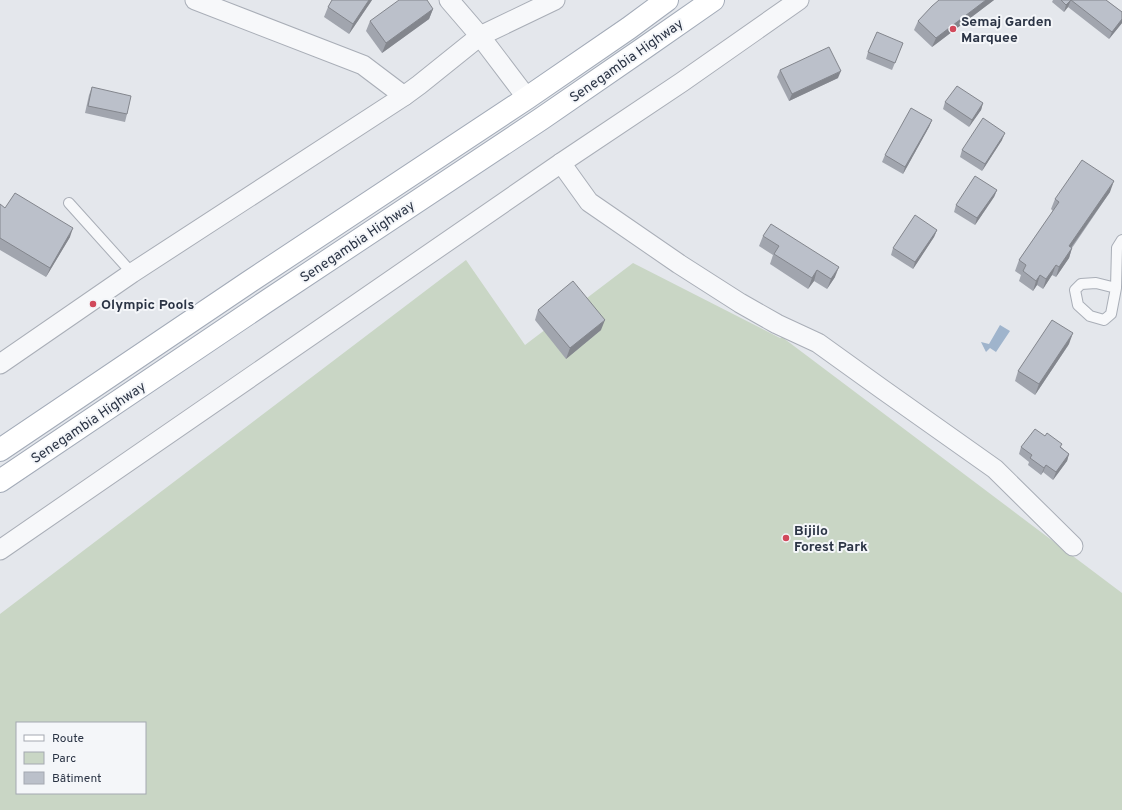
<svg xmlns="http://www.w3.org/2000/svg" width="1122" height="810" font-family="Overpass,sans-serif">
	<rect width="100%" height="100%" fill="#e4e7ec"/>
	<path fill="#c9d6c5" fill-rule="evenodd" d="M 466,260 L 525,345 L 633,263 L 780,338 L 782,337 L 1122,593 L 1122,810 L 0,810 L 0,614 ZM 17,723 L 145,723 L 145,793 L 17,793 Z"/>
	<path fill="#9fb4cc" d="M 1000,325 L 1010,331 L 996,352 L 990,348 L 986,352 L 981,342 L 989,344 Z"/>
	<g fill="none" stroke-linecap="round" stroke-linejoin="round">
		<defs>
			<g id="service">
				<path d="M 69,203 L 132,273"/>
				<path d="M 1116,288 L 1096,283 L 1081,284 L 1075,290 L 1078,305 L 1090,316 L 1104,320 L 1111,314 L 1116,288 L 1117,248 L 1122,240"/>
			</g>
			<g id="minor">
				<path d="M 195,0 L 363,65 L 404,96"/>
				<path d="M 449,0 L 480,36 L 527,98"/>
				<path d="M 561,163 L 589,202 L 679,264 L 740,303 L 777,324 L 818,343 L 882,389 L 995,469 L 1073,546"/>
				<path d="M 0,364 L 132,273 L 404,96 L 419,85 L 480,36 L 555,0"/>
				<path d="M 0,550 L 561,163 L 682,82 L 799,0"/>
			</g>
			<g id="primary">
				<path d="M 0,450 L 249,282 L 527,98 L 629,28 L 667,0"/>
				<path d="M 0,481 L 264,303 L 541,119 L 644,48 L 713,0"/>
			</g>
		</defs>
		<use href="#service" stroke="#a9aeb7" stroke-width="12"/>
		<use href="#minor" stroke="#a9aeb7" stroke-width="21"/>
		<use href="#primary" stroke="#a3abb8" stroke-width="24"/>
		<use href="#service" stroke="#f7f8fa" stroke-width="10"/>
		<use href="#minor" stroke="#f7f8fa" stroke-width="19"/>
		<use href="#primary" stroke="#fff" stroke-width="22"/>
	</g>
	<g fill="#a1a5ae">
		<path d="M 372,0 L 349,34 L 324,17 L 328,7 Z"/>
		<path d="M 939,0 L 994,0 L 932,47 L 914,30 L 918,21 Z"/>
		<path d="M 1053,0 L 1106,0 L 1122,12 L 1122,23 L 1109,39 L 1068,7 L 1064,12 L 1052,2 Z"/>
		<path d="M 433,9 L 429,19 L 382,53 L 366,31 L 370,21 Z"/>
		<path d="M 903,43 L 892,70 L 866,59 L 868,52 Z"/>
		<path d="M 780,70 L 838,78 L 789,101 L 777,77 Z"/>
		<path d="M 92,87 L 127,114 L 125,122 L 85,113 L 89,95 Z"/>
		<path d="M 945,102 L 983,103 L 981,110 L 969,127 L 943,109 Z"/>
		<path d="M 932,120 L 929,127 L 903,174 L 882,162 L 885,155 Z"/>
		<path d="M 1002,140 L 982,171 L 960,157 L 962,150 Z"/>
		<path d="M 997,190 L 994,197 L 975,225 L 954,212 L 956,205 Z"/>
		<path d="M 1110,192 L 1072,248 L 1069,258 L 1056,277 L 1052,275 L 1043,289 L 1037,285 L 1033,291 L 1019,281 L 1021,275 L 1015,271 L 1019,260 L 1053,211 L 1051,209 L 1055,199 Z"/>
		<path d="M 0,204 L 5,208 L 70,237 L 46,277 L 0,250 Z"/>
		<path d="M 937,230 L 934,237 L 913,269 L 891,255 L 893,248 Z"/>
		<path d="M 763,236 L 835,277 L 827,289 L 814,281 L 808,289 L 770,264 L 773,255 L 759,246 Z"/>
		<path d="M 538,310 L 601,330 L 566,359 L 535,320 Z"/>
		<path d="M 1069,344 L 1035,395 L 1015,381 L 1018,371 Z"/>
		<path d="M 1021,447 L 1061,447 L 1069,454 L 1067,461 L 1053,480 L 1043,472 L 1041,475 L 1028,465 L 1029,462 L 1019,454 Z"/>
	</g>
	<g fill="#83868d">
		<path d="M 369,0 L 372,0 L 349,34 L 353,24 Z"/>
		<path d="M 986,0 L 994,0 L 932,47 L 936,38 Z"/>
		<path d="M 1071,0 L 1068,7 L 1064,12 L 1066,5 Z"/>
		<path d="M 433,9 L 429,19 L 382,53 L 386,43 Z"/>
		<path d="M 1122,19 L 1122,23 L 1109,39 L 1112,32 Z"/>
		<path d="M 841,71 L 838,78 L 789,101 L 792,94 Z"/>
		<path d="M 983,103 L 981,110 L 969,127 L 972,120 Z"/>
		<path d="M 932,120 L 929,127 L 903,174 L 905,167 Z"/>
		<path d="M 1005,133 L 1002,140 L 982,171 L 985,164 Z"/>
		<path d="M 1114,181 L 1110,192 L 1065,256 L 1069,246 Z"/>
		<path d="M 997,190 L 994,197 L 975,225 L 977,218 Z"/>
		<path d="M 73,228 L 70,237 L 46,277 L 50,268 Z"/>
		<path d="M 937,230 L 934,237 L 913,269 L 915,262 Z"/>
		<path d="M 1072,248 L 1069,258 L 1056,277 L 1059,267 Z"/>
		<path d="M 1056,265 L 1052,275 L 1043,289 L 1046,279 Z"/>
		<path d="M 839,267 L 835,277 L 827,289 L 831,279 Z"/>
		<path d="M 817,270 L 814,281 L 808,289 L 812,278 Z"/>
		<path d="M 1040,275 L 1037,285 L 1033,291 L 1036,281 Z"/>
		<path d="M 605,320 L 601,330 L 566,359 L 570,348 Z"/>
		<path d="M 1073,333 L 1069,344 L 1035,395 L 1039,384 Z"/>
		<path d="M 1069,454 L 1067,461 L 1053,480 L 1056,472 Z"/>
		<path d="M 1046,465 L 1043,472 L 1041,475 L 1044,468 Z"/>
	</g>
	<g fill="#bbc0ca" stroke="#83868d">
		<path d="M 332,0 L 369,0 L 353,24 L 328,7 Z"/>
		<path d="M 399,0 L 427,0 L 433,9 L 386,43 L 370,21 Z"/>
		<path d="M 939,0 L 986,0 L 936,38 L 918,21 L 932,6 Z"/>
		<path d="M 1061,0 L 1106,0 L 1122,12 L 1122,19 L 1112,32 L 1071,0 L 1066,5 Z"/>
		<path d="M 877,32 L 903,43 L 895,63 L 868,52 Z"/>
		<path d="M 829,47 L 841,71 L 792,94 L 780,70 Z"/>
		<path d="M 957,86 L 983,103 L 972,120 L 945,102 Z"/>
		<path d="M 92,87 L 131,96 L 127,114 L 88,106 Z"/>
		<path d="M 911,108 L 932,120 L 905,167 L 885,155 Z"/>
		<path d="M 983,118 L 1005,133 L 985,164 L 962,150 Z"/>
		<path d="M 1082,160 L 1114,181 L 1069,246 L 1072,248 L 1059,267 L 1056,265 L 1046,279 L 1040,275 L 1036,281 L 1023,271 L 1026,265 L 1019,260 L 1059,202 L 1055,199 Z"/>
		<path d="M 975,176 L 997,190 L 977,218 L 956,205 Z"/>
		<path d="M 15,193 L 73,228 L 50,268 L 0,238 L 0,204 L 5,208 Z"/>
		<path d="M 915,215 L 937,230 L 915,262 L 893,248 Z"/>
		<path d="M 771,224 L 839,267 L 831,279 L 817,270 L 812,278 L 774,254 L 779,246 L 763,236 Z"/>
		<path d="M 573,281 L 605,320 L 570,348 L 538,310 Z"/>
		<path d="M 1052,320 L 1073,333 L 1039,384 L 1018,371 Z"/>
		<path d="M 1035,429 L 1045,436 L 1047,433 L 1062,444 L 1060,447 L 1069,454 L 1056,472 L 1046,465 L 1044,468 L 1030,458 L 1032,455 L 1021,447 Z"/>
	</g>
	<g fill="#d1495b" stroke="#f4f6f9" stroke-width="1.5">
		<circle cx="953" cy="29" r="4"/>
		<circle cx="93" cy="304" r="4"/>
		<circle cx="786" cy="538" r="4"/>
	</g>
	<g text-anchor="middle" stroke-width="4" stroke-linejoin="round" paint-order="stroke">
		<g font-size="14" font-weight="bold" fill="#2b3445" stroke="#f4f6f9" text-anchor="start">
			<text x="961" y="26">Semaj Garden<tspan x="961" dy="16">Marquee</tspan></text>
			<text x="101" y="309">Olympic Pools</text>
			<text x="794" y="535">Bijilo<tspan x="794" dy="16">Forest Park</tspan></text>
		</g>
		<g font-size="14" fill="#2b3445" stroke="#f4f6f9">
			<text transform="translate(626 60) rotate(-35)" y="5">Senegambia Highway</text>
			<text transform="translate(357 241) rotate(-34)" y="5">Senegambia Highway</text>
			<text transform="translate(88 422) rotate(-34)" y="5">Senegambia Highway</text>
		</g>
	</g>
	<rect x="16" y="722" width="130" height="72" fill="#f4f6f9" stroke="#a4a8b1"/>
	<rect x="24" y="735" width="20" height="6" fill="#ffffff" stroke="#a4a8b1"/>
	<text x="52" y="742" font-size="12" fill="#2b3445">Route</text>
	<rect x="24" y="752" width="20" height="12" fill="#c9d6c5" stroke="#a4a8b1"/>
	<text x="52" y="762" font-size="12" fill="#2b3445">Parc</text>
	<rect x="24" y="772" width="20" height="12" fill="#bbc0ca" stroke="#a4a8b1"/>
	<text x="52" y="782" font-size="12" fill="#2b3445">Bâtiment</text>
</svg>
